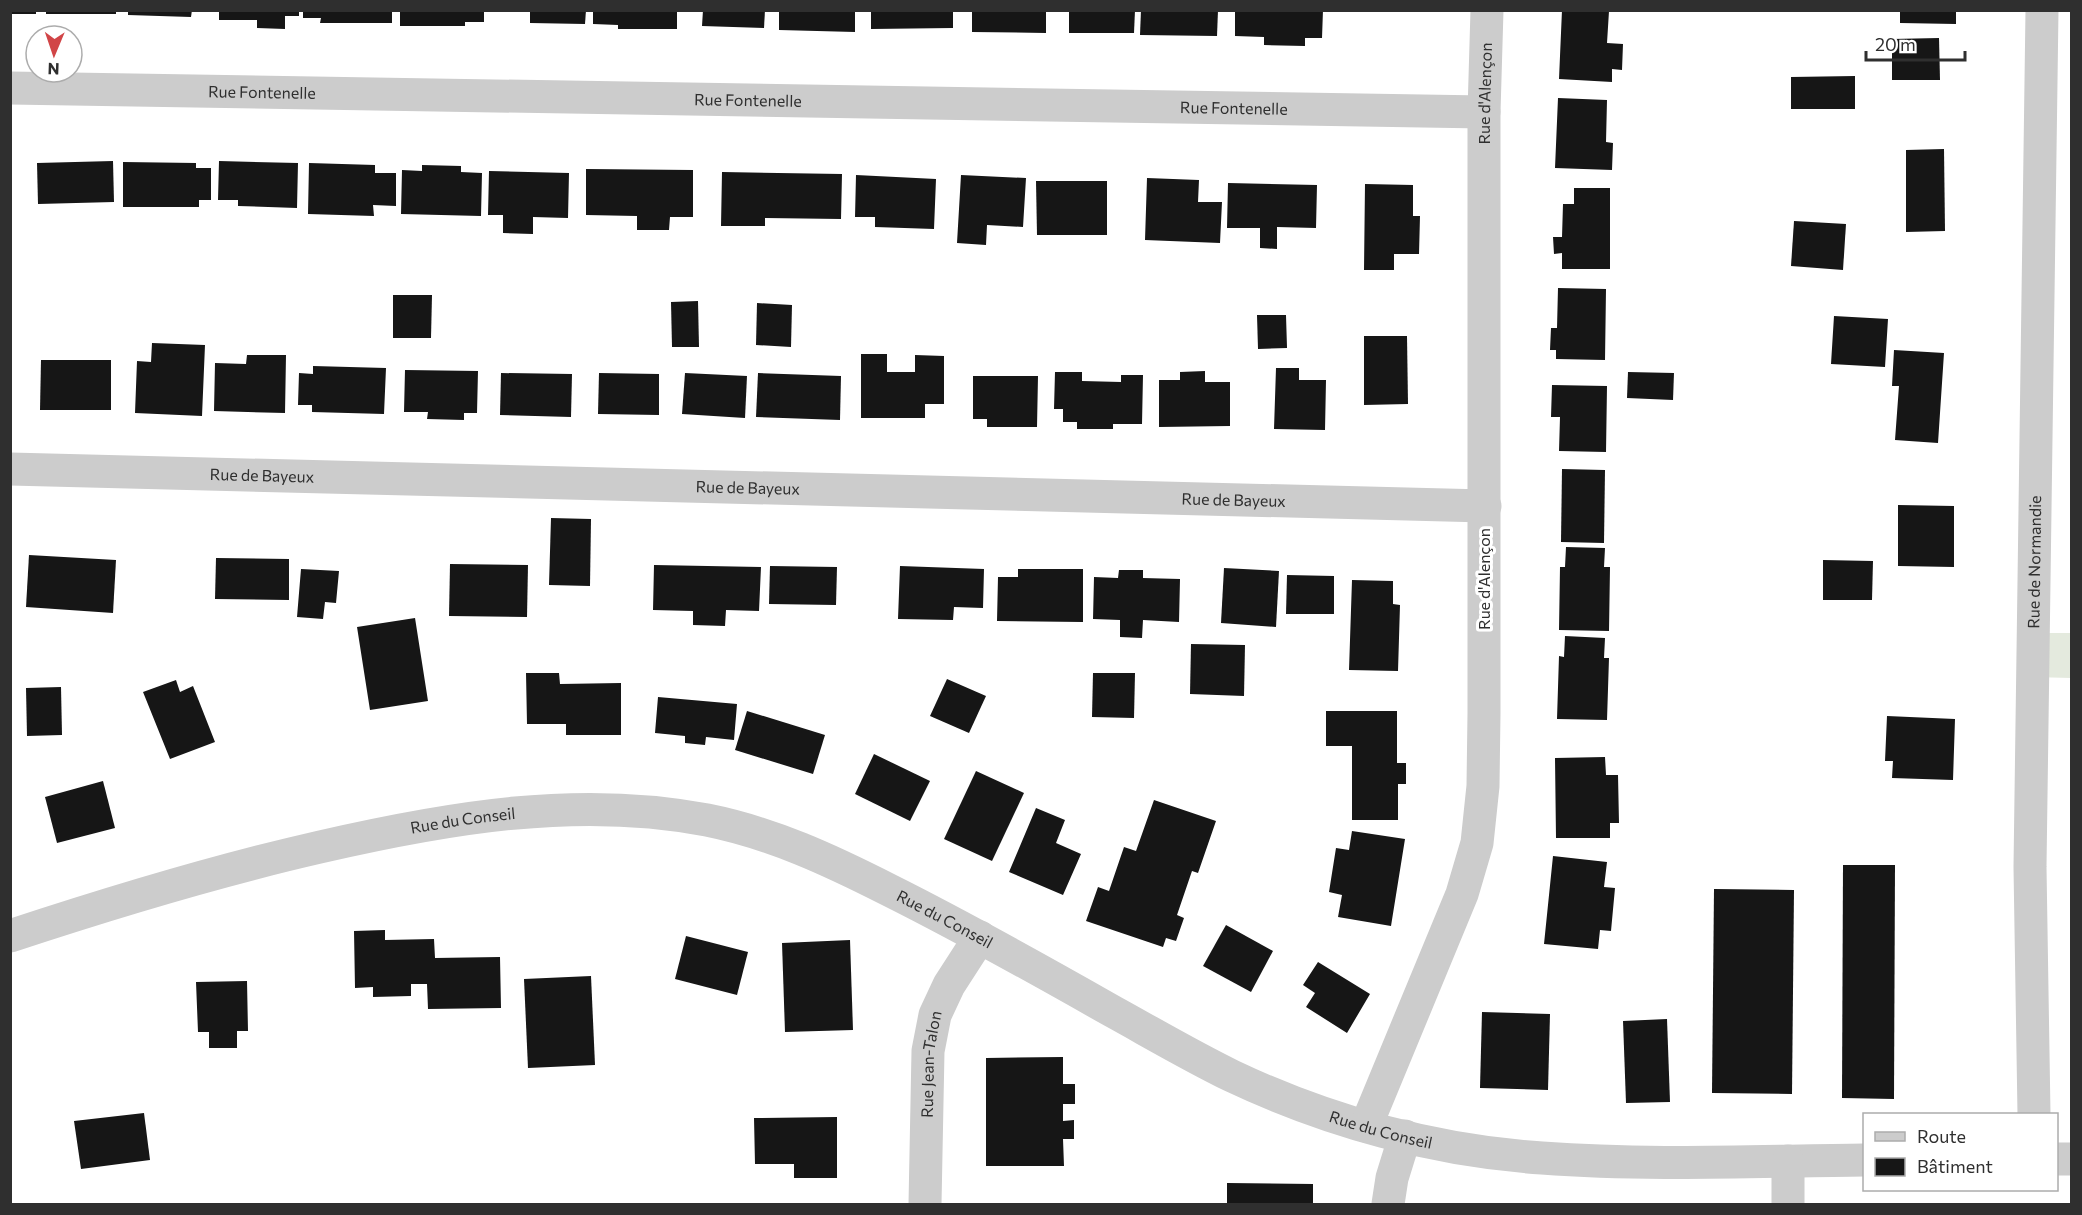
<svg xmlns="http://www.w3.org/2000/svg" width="2082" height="1215" font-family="Commissioner,sans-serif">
	<rect width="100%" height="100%" fill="#fff"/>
	<path fill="#e4eade" d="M 2033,633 L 2071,633 L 2071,678 L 2032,677 Z"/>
	<g fill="#161616">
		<rect x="10" y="10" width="26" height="4"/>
		<rect x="46" y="10" width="70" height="4"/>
		<path d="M 128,10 L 192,10 L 191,17 L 128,15 Z"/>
		<path d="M 219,10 L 299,10 L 299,16 L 285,16 L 285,29 L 257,28 L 257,20 L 219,20 Z"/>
		<path d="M 303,10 L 392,10 L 392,23 L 320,23 L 321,18 L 303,18 Z"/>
		<path d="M 400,10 L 484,10 L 484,22 L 465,22 L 465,26 L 400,26 Z"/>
		<path d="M 530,10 L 586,10 L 585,24 L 530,23 Z"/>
		<path d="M 593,10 L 677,10 L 677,29 L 618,29 L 618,25 L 593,24 Z"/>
		<path d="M 703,10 L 765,10 L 764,28 L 702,26 Z"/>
		<path d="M 779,10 L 855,10 L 855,32 L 779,30 Z"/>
		<path d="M 871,10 L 953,10 L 953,28 L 871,29 Z"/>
		<path d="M 972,10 L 1046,10 L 1046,33 L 972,32 Z"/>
		<path d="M 1069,10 L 1135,10 L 1134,33 L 1069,33 Z"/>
		<path d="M 1141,10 L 1218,10 L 1217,36 L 1140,35 Z"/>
		<path d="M 1235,10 L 1323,10 L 1322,38 L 1305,38 L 1305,46 L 1264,45 L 1264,37 L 1235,36 Z"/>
		<path d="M 1562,10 L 1609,11 L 1607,43 L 1623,44 L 1622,70 L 1612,69 L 1612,82 L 1559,79 Z"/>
		<path d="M 1900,10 L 1956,10 L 1956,24 L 1900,23 Z"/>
		<path d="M 1939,38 L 1940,80 L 1892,80 L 1892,39 Z"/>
		<path d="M 1855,76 L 1855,109 L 1791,109 L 1791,77 Z"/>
		<path d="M 1558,98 L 1607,100 L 1606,142 L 1613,143 L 1612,170 L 1555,168 Z"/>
		<path d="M 1944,149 L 1945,231 L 1906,232 L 1906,150 Z"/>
		<path d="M 113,161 L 114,202 L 38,204 L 37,163 Z"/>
		<path d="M 219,161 L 298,163 L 297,208 L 238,206 L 238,200 L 218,200 Z"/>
		<path d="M 123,162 L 196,163 L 196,168 L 211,168 L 211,200 L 199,200 L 199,207 L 123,207 Z"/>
		<path d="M 309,163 L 375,165 L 375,173 L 396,173 L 396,206 L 373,205 L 374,216 L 308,214 Z"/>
		<path d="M 422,165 L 461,166 L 461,172 L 482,173 L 481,216 L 401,214 L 402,170 L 422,171 Z"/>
		<path d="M 586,169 L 693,170 L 693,217 L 670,217 L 669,230 L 637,230 L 637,216 L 586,215 Z"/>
		<path d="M 489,171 L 569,173 L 568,218 L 533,217 L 533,234 L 503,233 L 503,215 L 488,215 Z"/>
		<path d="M 722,172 L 842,174 L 841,219 L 765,218 L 765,226 L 721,226 Z"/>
		<path d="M 856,175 L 936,179 L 934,229 L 875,227 L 875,217 L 855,217 Z"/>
		<path d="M 961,175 L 1026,178 L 1023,227 L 987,225 L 986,245 L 957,243 Z"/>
		<path d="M 1147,178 L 1199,180 L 1198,202 L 1222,202 L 1220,243 L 1145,240 Z"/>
		<path d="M 1036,181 L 1107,181 L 1107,235 L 1037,235 Z"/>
		<path d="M 1228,183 L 1317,185 L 1316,228 L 1277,227 L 1277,249 L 1260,248 L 1260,228 L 1227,228 Z"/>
		<path d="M 1365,184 L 1413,185 L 1413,216 L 1420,216 L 1419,254 L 1394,254 L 1394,270 L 1364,270 Z"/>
		<path d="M 1574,188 L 1610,188 L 1610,269 L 1562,269 L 1562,253 L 1554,254 L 1553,237 L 1562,237 L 1563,204 L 1574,204 Z"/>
		<path d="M 1794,221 L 1846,224 L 1843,270 L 1791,266 Z"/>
		<path d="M 1558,288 L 1606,289 L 1605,360 L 1556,359 L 1556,350 L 1550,350 L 1551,328 L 1557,328 Z"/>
		<path d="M 393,295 L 432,295 L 431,338 L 393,338 Z"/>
		<path d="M 698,301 L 699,347 L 672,347 L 671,302 Z"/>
		<path d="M 757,303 L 792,305 L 791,347 L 756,345 Z"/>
		<path d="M 1257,315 L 1286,315 L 1287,348 L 1258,349 Z"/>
		<path d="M 1834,316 L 1888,319 L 1885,367 L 1831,364 Z"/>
		<path d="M 1364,336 L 1407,336 L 1408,404 L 1364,405 Z"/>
		<path d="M 152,343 L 205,345 L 202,416 L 135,413 L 137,361 L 151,362 Z"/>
		<path d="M 1894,350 L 1944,353 L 1938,443 L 1895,440 L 1899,386 L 1892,386 Z"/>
		<path d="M 861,354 L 887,354 L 887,372 L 915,372 L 915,355 L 944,356 L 944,404 L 925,404 L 925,418 L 861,418 Z"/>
		<path d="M 247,355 L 286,355 L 285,413 L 214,411 L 215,363 L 246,364 Z"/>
		<path d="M 41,360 L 111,360 L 111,410 L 40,410 Z"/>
		<path d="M 313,366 L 386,368 L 384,414 L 312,412 L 312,405 L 298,405 L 299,373 L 313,374 Z"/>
		<path d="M 1276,368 L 1299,368 L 1299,380 L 1326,380 L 1325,430 L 1274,429 Z"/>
		<path d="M 405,370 L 478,371 L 477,413 L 464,413 L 464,420 L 427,419 L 428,412 L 404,412 Z"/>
		<path d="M 1205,371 L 1205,382 L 1230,382 L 1230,426 L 1159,427 L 1159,380 L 1180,380 L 1180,372 Z"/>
		<path d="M 1055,372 L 1082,372 L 1082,381 L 1121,382 L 1121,375 L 1143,375 L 1142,424 L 1113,424 L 1113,429 L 1077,429 L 1077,422 L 1063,422 L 1063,409 L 1054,409 Z"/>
		<path d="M 1628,372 L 1674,373 L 1673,400 L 1627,398 Z"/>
		<path d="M 501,373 L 572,374 L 571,417 L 500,415 Z"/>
		<path d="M 599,373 L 659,374 L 659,415 L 598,414 Z"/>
		<path d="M 685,373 L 747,376 L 745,418 L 682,414 Z"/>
		<path d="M 758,373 L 841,376 L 840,420 L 756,417 Z"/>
		<path d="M 973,376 L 1038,376 L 1037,427 L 987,427 L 987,419 L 973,419 Z"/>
		<path d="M 1552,385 L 1607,386 L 1606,452 L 1559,451 L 1560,417 L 1551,417 Z"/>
		<path d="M 1562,469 L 1605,470 L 1604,543 L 1561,542 Z"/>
		<path d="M 1898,505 L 1954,506 L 1954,567 L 1898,566 Z"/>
		<path d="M 551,518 L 591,519 L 590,586 L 549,585 Z"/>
		<path d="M 1566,547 L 1605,548 L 1604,567 L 1610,567 L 1609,631 L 1559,630 L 1560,567 L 1565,567 Z"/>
		<path d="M 29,555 L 116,560 L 113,613 L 26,607 Z"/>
		<path d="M 216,558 L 289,559 L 289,600 L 215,599 Z"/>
		<path d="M 1823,560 L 1873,561 L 1872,600 L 1823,600 Z"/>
		<path d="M 450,564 L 528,565 L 527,617 L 449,616 Z"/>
		<path d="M 654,565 L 761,567 L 759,611 L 726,610 L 725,626 L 693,625 L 693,611 L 653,610 Z"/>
		<path d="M 770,566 L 837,567 L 836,605 L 769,604 Z"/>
		<path d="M 900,566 L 984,569 L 983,608 L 954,607 L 953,620 L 898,619 Z"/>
		<path d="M 1224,568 L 1279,571 L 1276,627 L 1221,623 Z"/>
		<path d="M 301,569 L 339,571 L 336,603 L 325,602 L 323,619 L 297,617 Z"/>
		<path d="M 1018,569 L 1083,569 L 1083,622 L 997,621 L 998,577 L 1018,577 Z"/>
		<path d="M 1119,570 L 1143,570 L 1143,578 L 1180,579 L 1179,622 L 1143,620 L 1142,638 L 1120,637 L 1120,620 L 1093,619 L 1094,577 L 1118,578 Z"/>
		<path d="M 1287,575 L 1334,576 L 1334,614 L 1286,614 Z"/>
		<path d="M 1352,580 L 1393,581 L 1393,604 L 1400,605 L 1398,671 L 1349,670 Z"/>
		<path d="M 415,618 L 428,701 L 370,710 L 357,627 Z"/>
		<path d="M 1565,636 L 1605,638 L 1604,658 L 1609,658 L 1607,720 L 1557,719 L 1559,656 L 1564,657 Z"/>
		<path d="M 1191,644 L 1245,645 L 1244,696 L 1190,694 Z"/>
		<path d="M 526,673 L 559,673 L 560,684 L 621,683 L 621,735 L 566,735 L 566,724 L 527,724 Z"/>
		<path d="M 1093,673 L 1135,673 L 1134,718 L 1092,717 Z"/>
		<path d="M 947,679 L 986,696 L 969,733 L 930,716 Z"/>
		<path d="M 176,680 L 180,692 L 193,686 L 215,742 L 170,759 L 143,692 Z"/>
		<path d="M 61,687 L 62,735 L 27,736 L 26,688 Z"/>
		<path d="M 658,697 L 737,704 L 734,740 L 706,737 L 705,745 L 685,743 L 685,736 L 655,733 Z"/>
		<path d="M 747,711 L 825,735 L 813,774 L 735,750 Z"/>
		<path d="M 1326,711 L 1397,711 L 1397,763 L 1406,763 L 1406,784 L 1398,784 L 1398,820 L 1352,820 L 1352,746 L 1326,746 Z"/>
		<path d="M 1887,716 L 1955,719 L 1953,780 L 1892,778 L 1893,761 L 1885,761 Z"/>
		<path d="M 874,754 L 930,781 L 910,821 L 855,794 Z"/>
		<path d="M 1605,757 L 1606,775 L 1618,775 L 1619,823 L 1610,823 L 1610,838 L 1556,838 L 1555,758 Z"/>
		<path d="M 976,771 L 1024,793 L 992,861 L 944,839 Z"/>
		<path d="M 103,781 L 115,828 L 57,843 L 45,797 Z"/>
		<path d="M 1154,800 L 1216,821 L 1198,873 L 1192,871 L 1177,915 L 1184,918 L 1176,941 L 1166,938 L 1163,947 L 1086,921 L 1098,887 L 1109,891 L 1124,847 L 1136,851 Z"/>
		<path d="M 1036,808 L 1065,820 L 1056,843 L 1081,854 L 1063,895 L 1009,872 Z"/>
		<path d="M 1352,831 L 1405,839 L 1391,926 L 1338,917 L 1342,895 L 1329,892 L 1336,848 L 1349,850 Z"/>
		<path d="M 1553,856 L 1607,862 L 1604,887 L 1615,888 L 1611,931 L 1600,930 L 1598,949 L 1544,944 Z"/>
		<path d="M 1843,865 L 1895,865 L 1894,1099 L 1842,1098 Z"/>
		<path d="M 1714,889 L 1794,890 L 1792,1094 L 1712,1093 Z"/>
		<path d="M 1226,925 L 1273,951 L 1251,992 L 1203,966 Z"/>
		<path d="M 385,930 L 385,940 L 434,939 L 435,958 L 500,957 L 501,1008 L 428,1009 L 427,984 L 411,984 L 411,996 L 373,997 L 373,987 L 355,988 L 354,931 Z"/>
		<path d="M 686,936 L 748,952 L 737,995 L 675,979 Z"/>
		<path d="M 850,940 L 853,1030 L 785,1032 L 782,943 Z"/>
		<path d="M 1318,962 L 1370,994 L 1347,1033 L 1306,1007 L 1315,993 L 1303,985 Z"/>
		<path d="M 591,976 L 595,1065 L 528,1068 L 524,979 Z"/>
		<path d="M 247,981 L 248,1031 L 237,1031 L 237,1048 L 209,1048 L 209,1032 L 198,1032 L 196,982 Z"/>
		<path d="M 1482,1012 L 1550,1014 L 1548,1090 L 1480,1088 Z"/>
		<path d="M 1667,1019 L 1670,1102 L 1626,1103 L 1623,1021 Z"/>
		<path d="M 1063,1057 L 1063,1084 L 1075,1084 L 1075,1104 L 1063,1104 L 1063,1121 L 1074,1120 L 1074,1139 L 1063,1139 L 1064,1166 L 986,1166 L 986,1058 Z"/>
		<path d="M 144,1113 L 150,1160 L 81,1169 L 74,1121 Z"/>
		<path d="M 837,1117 L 837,1178 L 794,1178 L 794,1164 L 755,1164 L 754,1118 Z"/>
		<path d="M 1227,1183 L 1313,1184 L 1313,1204 L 1227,1204 Z"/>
	</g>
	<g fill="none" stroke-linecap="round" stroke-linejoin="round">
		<g stroke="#ccc" stroke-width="33">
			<path id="s1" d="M 10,88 L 1484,112"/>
			<path id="s2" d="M 10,469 L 1485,506"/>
			<path id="s3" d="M 10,936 C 113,902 215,871 320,847 C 446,818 578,795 707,820 C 772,833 830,860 889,890 C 965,928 1038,969 1112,1011 C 1152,1033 1191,1056 1232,1076 C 1329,1122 1436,1151 1542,1158 C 1649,1166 1757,1161 1864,1160"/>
			<path id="s4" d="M 2034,1114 L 2030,867 L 2042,10"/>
			<path id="s5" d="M 1366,1126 L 1462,894 L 1477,843 L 1483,786 L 1484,713 L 1484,112 L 1487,10"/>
			<path d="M 2056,1159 L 2072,1159"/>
			<path id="s6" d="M 925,1204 L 928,1051 L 935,1015 L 949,985 L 980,937"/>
			<path d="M 1388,1204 L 1392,1178 L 1405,1136"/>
			<path d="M 1788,1204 L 1788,1161"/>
		</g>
	</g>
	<g text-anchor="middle" stroke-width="6" stroke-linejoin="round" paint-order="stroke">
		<g font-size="16" fill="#2f2f2f" stroke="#fff">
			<text dy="6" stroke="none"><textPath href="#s1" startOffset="252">Rue Fontenelle</textPath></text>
			<text dy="6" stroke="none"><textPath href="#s5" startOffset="1054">Rue d'Alençon</textPath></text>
			<text dy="6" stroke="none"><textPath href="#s1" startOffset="738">Rue Fontenelle</textPath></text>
			<text dy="6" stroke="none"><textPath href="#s1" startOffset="1224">Rue Fontenelle</textPath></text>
			<text dy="6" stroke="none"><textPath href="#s2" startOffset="252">Rue de Bayeux</textPath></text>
			<text dy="6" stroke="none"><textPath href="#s2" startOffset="738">Rue de Bayeux</textPath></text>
			<text dy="6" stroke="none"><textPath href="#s2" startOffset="1224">Rue de Bayeux</textPath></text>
			<text dy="6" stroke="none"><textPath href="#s4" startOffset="552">Rue de Normandie</textPath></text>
			<text transform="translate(1484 579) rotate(-90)" y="6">Rue d'Alençon</text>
			<text dy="6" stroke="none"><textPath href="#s3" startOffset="468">Rue du Conseil</textPath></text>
			<text dy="6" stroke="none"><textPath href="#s3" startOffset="972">Rue du Conseil</textPath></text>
			<text dy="6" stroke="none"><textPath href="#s6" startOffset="140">Rue Jean-Talon</textPath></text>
			<text dy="6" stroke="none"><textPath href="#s3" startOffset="1458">Rue du Conseil</textPath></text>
		</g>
	</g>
	<rect width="2082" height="1215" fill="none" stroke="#2f2f2f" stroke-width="24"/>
	<rect x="1863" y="1113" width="195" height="78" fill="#ffffff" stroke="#acacac" stroke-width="1.5"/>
	<rect x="1875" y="1132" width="30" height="9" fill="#cccccc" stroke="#acacac" stroke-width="1.5"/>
	<text x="1917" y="1143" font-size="18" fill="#2f2f2f">Route</text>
	<rect x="1875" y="1158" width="30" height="18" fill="#161616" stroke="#acacac" stroke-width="1.5"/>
	<text x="1917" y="1173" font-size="18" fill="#2f2f2f">Bâtiment</text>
	<g transform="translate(54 54) rotate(182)"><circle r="28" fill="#ffffff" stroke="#acacac" stroke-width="1.5"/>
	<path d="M0-4.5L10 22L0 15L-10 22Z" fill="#d14547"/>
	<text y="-9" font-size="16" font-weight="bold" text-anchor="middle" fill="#2f2f2f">N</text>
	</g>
	<path d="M1866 51v9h99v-9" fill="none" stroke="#2f2f2f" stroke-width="3"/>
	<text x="1875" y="51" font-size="18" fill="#2f2f2f" stroke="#ffffff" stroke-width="4.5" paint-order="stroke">20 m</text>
</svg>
